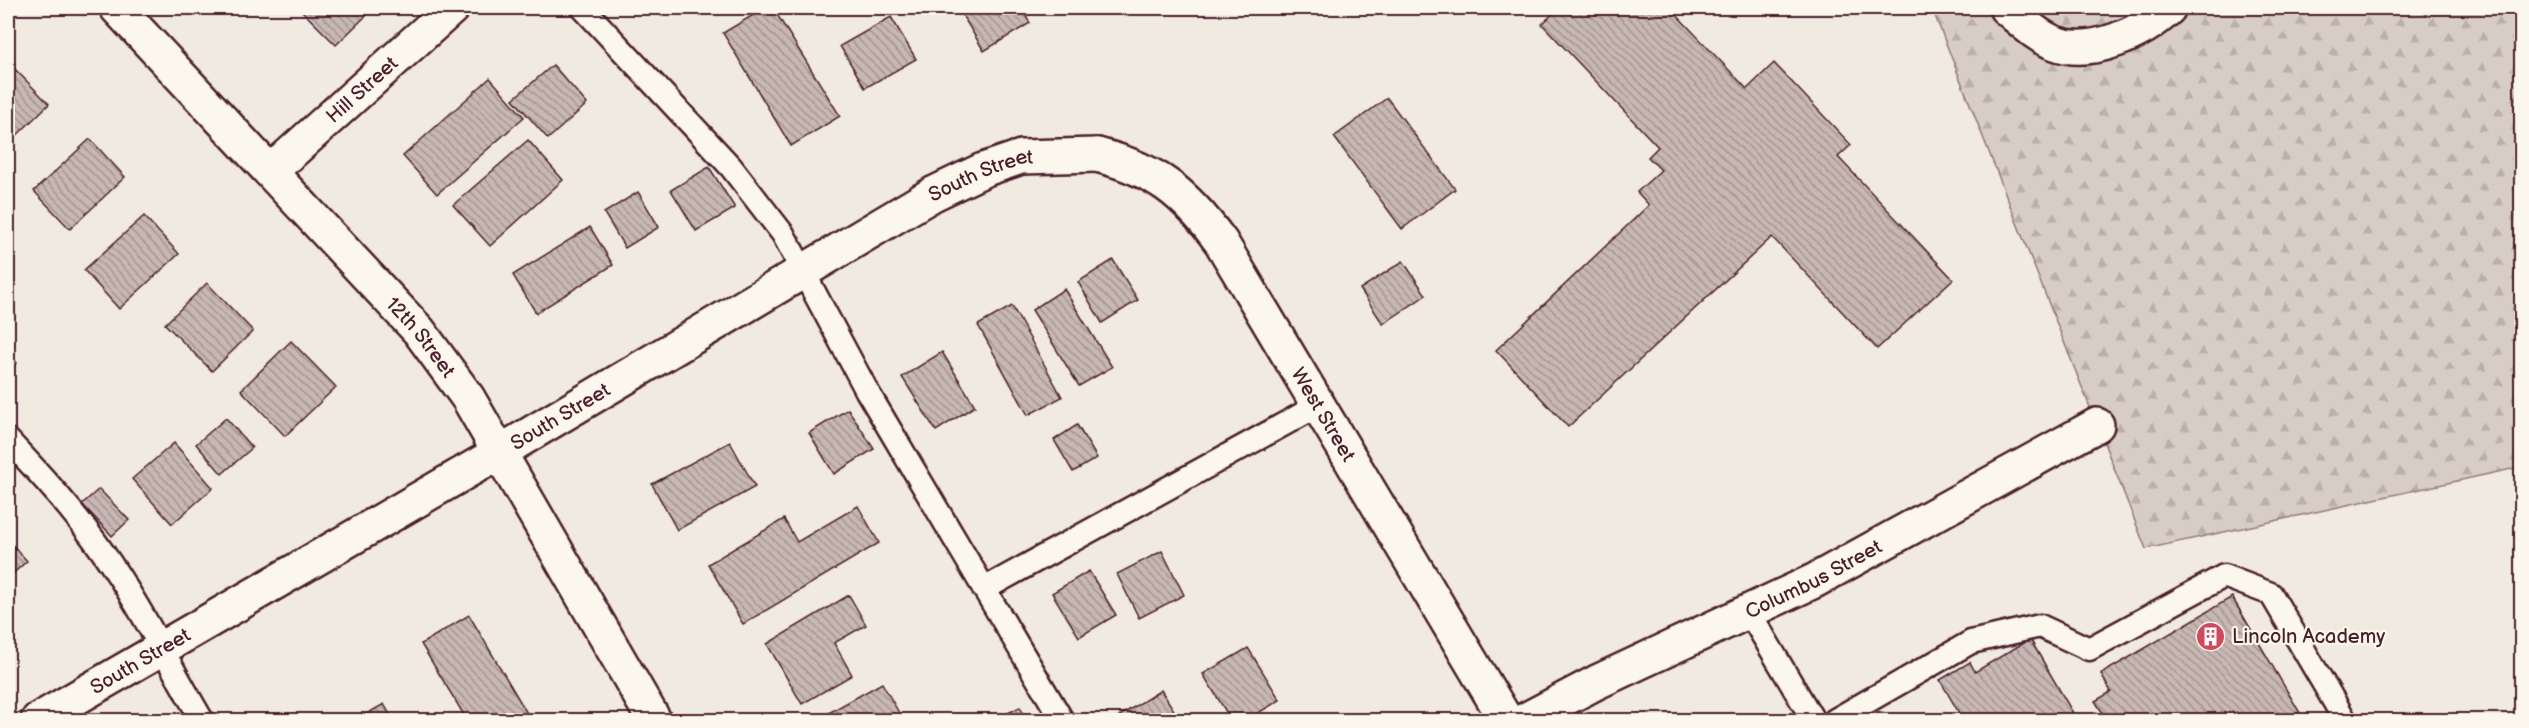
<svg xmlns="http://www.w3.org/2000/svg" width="2529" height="728" font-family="'Balsamiq Sans',sans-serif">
	<defs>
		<pattern id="forest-firs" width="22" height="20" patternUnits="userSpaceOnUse" patternTransform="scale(1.5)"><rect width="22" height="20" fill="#d8ccc6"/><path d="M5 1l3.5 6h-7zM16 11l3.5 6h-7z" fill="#bbafaa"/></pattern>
		<pattern id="building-back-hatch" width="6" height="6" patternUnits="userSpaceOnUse" patternTransform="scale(1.5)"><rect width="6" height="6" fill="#c8b8b3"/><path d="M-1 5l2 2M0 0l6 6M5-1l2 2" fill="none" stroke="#a49592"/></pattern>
	</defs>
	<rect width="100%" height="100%" fill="#f0eae0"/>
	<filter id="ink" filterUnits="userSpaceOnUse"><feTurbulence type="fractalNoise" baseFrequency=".0167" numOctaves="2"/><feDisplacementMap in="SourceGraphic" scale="12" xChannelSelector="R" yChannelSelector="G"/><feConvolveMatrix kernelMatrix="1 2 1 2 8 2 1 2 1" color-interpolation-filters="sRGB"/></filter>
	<g filter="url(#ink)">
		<path fill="url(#forest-firs)" stroke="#917678" stroke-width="1.5" d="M 1932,8 L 2521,8 L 2521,467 L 2146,549 Z"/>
		<g fill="url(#building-back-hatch)" stroke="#4a1f2b" stroke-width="1.5">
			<path d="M 299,8 L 374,8 L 336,45 Z"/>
			<path d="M 765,8 L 773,8 L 840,116 L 791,146 L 723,33 Z"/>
			<path d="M 958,8 L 1021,8 L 1030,23 L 984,51 Z"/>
			<path d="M 1559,8 L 1670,8 L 1747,89 L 1774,63 L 1851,145 L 1838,157 L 1953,279 L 1877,349 L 1772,237 L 1568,427 L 1496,350 L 1649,205 L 1637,192 L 1661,170 L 1648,157 L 1658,147 L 1542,24 Z"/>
			<path d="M 891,17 L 916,59 L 865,88 L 840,46 Z"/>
			<path d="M 8,62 L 49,104 L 8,144 Z"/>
			<path d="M 553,65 L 587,104 L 548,139 L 513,99 Z"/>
			<path d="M 490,78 L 524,117 L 437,194 L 403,156 Z"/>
			<path d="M 1387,98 L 1455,189 L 1402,229 L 1334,137 Z"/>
			<path d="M 90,139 L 125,177 L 70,229 L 34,191 Z"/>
			<path d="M 528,140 L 563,180 L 490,246 L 453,205 Z"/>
			<path d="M 709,167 L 735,208 L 696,231 L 671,190 Z"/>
			<path d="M 638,192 L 659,227 L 625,248 L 604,213 Z"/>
			<path d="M 144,216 L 179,254 L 119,309 L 84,270 Z"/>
			<path d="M 590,227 L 613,265 L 536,313 L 513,275 Z"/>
			<path d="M 1113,260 L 1138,300 L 1102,323 L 1078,282 Z"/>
			<path d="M 1403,261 L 1426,295 L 1383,324 L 1360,289 Z"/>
			<path d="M 207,283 L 253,331 L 212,371 L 165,324 Z"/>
			<path d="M 1064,289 L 1112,367 L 1079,386 L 1032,310 Z"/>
			<path d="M 1012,306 L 1062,397 L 1028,415 L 978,325 Z"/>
			<path d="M 291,341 L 336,387 L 285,436 L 241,390 Z"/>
			<path d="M 942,352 L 975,406 L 936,431 L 902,377 Z"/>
			<path d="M 8,353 L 17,363 L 8,372 Z"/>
			<path d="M 848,409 L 874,449 L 834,474 L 809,433 Z"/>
			<path d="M 226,418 L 252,448 L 222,474 L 196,444 Z"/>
			<path d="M 1077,425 L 1097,458 L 1073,472 L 1054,440 Z"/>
			<path d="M 730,442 L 755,487 L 677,530 L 652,484 Z"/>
			<path d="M 174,443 L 213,488 L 172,524 L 132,479 Z"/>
			<path d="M 99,489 L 129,520 L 112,536 L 82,504 Z"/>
			<path d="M 858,506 L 879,543 L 743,624 L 708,564 L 784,519 L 797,542 Z"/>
			<path d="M 8,540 L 27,561 L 8,578 Z"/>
			<path d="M 1162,551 L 1184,595 L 1139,618 L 1117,574 Z"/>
			<path d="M 1089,571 L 1116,615 L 1079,637 L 1052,593 Z"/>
			<path d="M 849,595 L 866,625 L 834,643 L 852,675 L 802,704 L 767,644 Z"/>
			<path d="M 2232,597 L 2300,713 L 2288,720 L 2101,720 L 2106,718 L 2095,701 L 2111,692 L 2101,674 Z"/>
			<path d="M 469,615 L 528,715 L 519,720 L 467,720 L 421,644 Z"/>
			<path d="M 2030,639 L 2077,720 L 1963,720 L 1940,680 L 1970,662 L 1975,672 Z"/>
			<path d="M 1248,648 L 1280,700 L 1246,720 L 1231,720 L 1203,674 Z"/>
			<path d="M 882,683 L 903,720 L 816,720 Z"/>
			<path d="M 1161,690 L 1180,720 L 1113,720 Z"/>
			<path d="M 384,704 L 393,720 L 356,720 Z"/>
			<path d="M 1020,707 L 1027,720 L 994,720 Z"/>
		</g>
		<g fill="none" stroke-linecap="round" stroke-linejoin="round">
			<defs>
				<g id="service">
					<path d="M 583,8 L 731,167 L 783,234 L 867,391 L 1062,720"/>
					<path d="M 8,440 C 41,475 74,511 102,551 C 140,605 169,664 202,720"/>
					<path d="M 984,589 L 1319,405"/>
					<path d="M 1749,612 L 1813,720"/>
					<path d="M 1835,720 L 1971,642 L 2040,626 L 2089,649 L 2224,576 L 2271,594 L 2345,720"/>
				</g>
				<g id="minor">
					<path id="s1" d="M 117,8 L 419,331 L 468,398 L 654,720"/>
					<path id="s2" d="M 271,171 L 452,8"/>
					<path id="s3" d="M 38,720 L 500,452 L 933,194 L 983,170 L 1021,157 L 1097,155"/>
					<path id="s4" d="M 1525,720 L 1597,682 L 1814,581 L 2097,425"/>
				</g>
				<g id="tertiary">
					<path d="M 2006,8 C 2021,20 2036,36 2055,43 C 2091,57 2143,33 2169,8"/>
					<path id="s5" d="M 1097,155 C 1157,170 1185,193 1221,242 L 1506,720"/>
				</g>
			</defs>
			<use href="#service" stroke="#4a1f2b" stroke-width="27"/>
			<use href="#minor" stroke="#4a1f2b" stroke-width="38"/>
			<use href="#tertiary" stroke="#4a1f2b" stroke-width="38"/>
			<use href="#service" stroke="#fbf7ec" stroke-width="22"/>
			<use href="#minor" stroke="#fbf7ec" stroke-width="33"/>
			<use href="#tertiary" stroke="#fbf7ec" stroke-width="33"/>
		</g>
	</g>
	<defs>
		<symbol id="building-disc" viewBox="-11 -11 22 22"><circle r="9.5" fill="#d1495b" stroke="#fbf7ec"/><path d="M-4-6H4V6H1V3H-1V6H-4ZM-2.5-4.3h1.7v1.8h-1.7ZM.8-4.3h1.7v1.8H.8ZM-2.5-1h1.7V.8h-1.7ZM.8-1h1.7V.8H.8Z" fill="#fff"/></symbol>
	</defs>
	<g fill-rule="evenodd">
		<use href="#building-disc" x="2194" y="620" width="33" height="33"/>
	</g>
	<g text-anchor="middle" stroke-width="4.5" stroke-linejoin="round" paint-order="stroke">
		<g font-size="20" fill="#4a1f2b" stroke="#fbf7ec">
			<text dy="7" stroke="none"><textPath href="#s2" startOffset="122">Hill Street</textPath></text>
			<text dy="7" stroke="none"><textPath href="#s3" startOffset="1090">South Street</textPath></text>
			<text dy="7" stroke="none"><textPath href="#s1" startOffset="448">12th Street</textPath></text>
			<text dy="7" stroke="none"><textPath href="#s5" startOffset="356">West Street</textPath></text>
			<text dy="7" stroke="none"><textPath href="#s3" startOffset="604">South Street</textPath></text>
			<text dy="7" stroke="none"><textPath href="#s4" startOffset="321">Columbus Street</textPath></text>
			<text dy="7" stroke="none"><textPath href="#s3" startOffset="118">South Street</textPath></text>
		</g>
		<g font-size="20" fill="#4a1f2b" stroke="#fbf7ec" text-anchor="start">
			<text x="2232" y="643">Lincoln Academy</text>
		</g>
	</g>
	<rect width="2529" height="728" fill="none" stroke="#fbf7ec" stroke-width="30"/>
	<rect x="15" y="15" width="2499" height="698" fill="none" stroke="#4a1f2b" stroke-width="2" filter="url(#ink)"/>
</svg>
